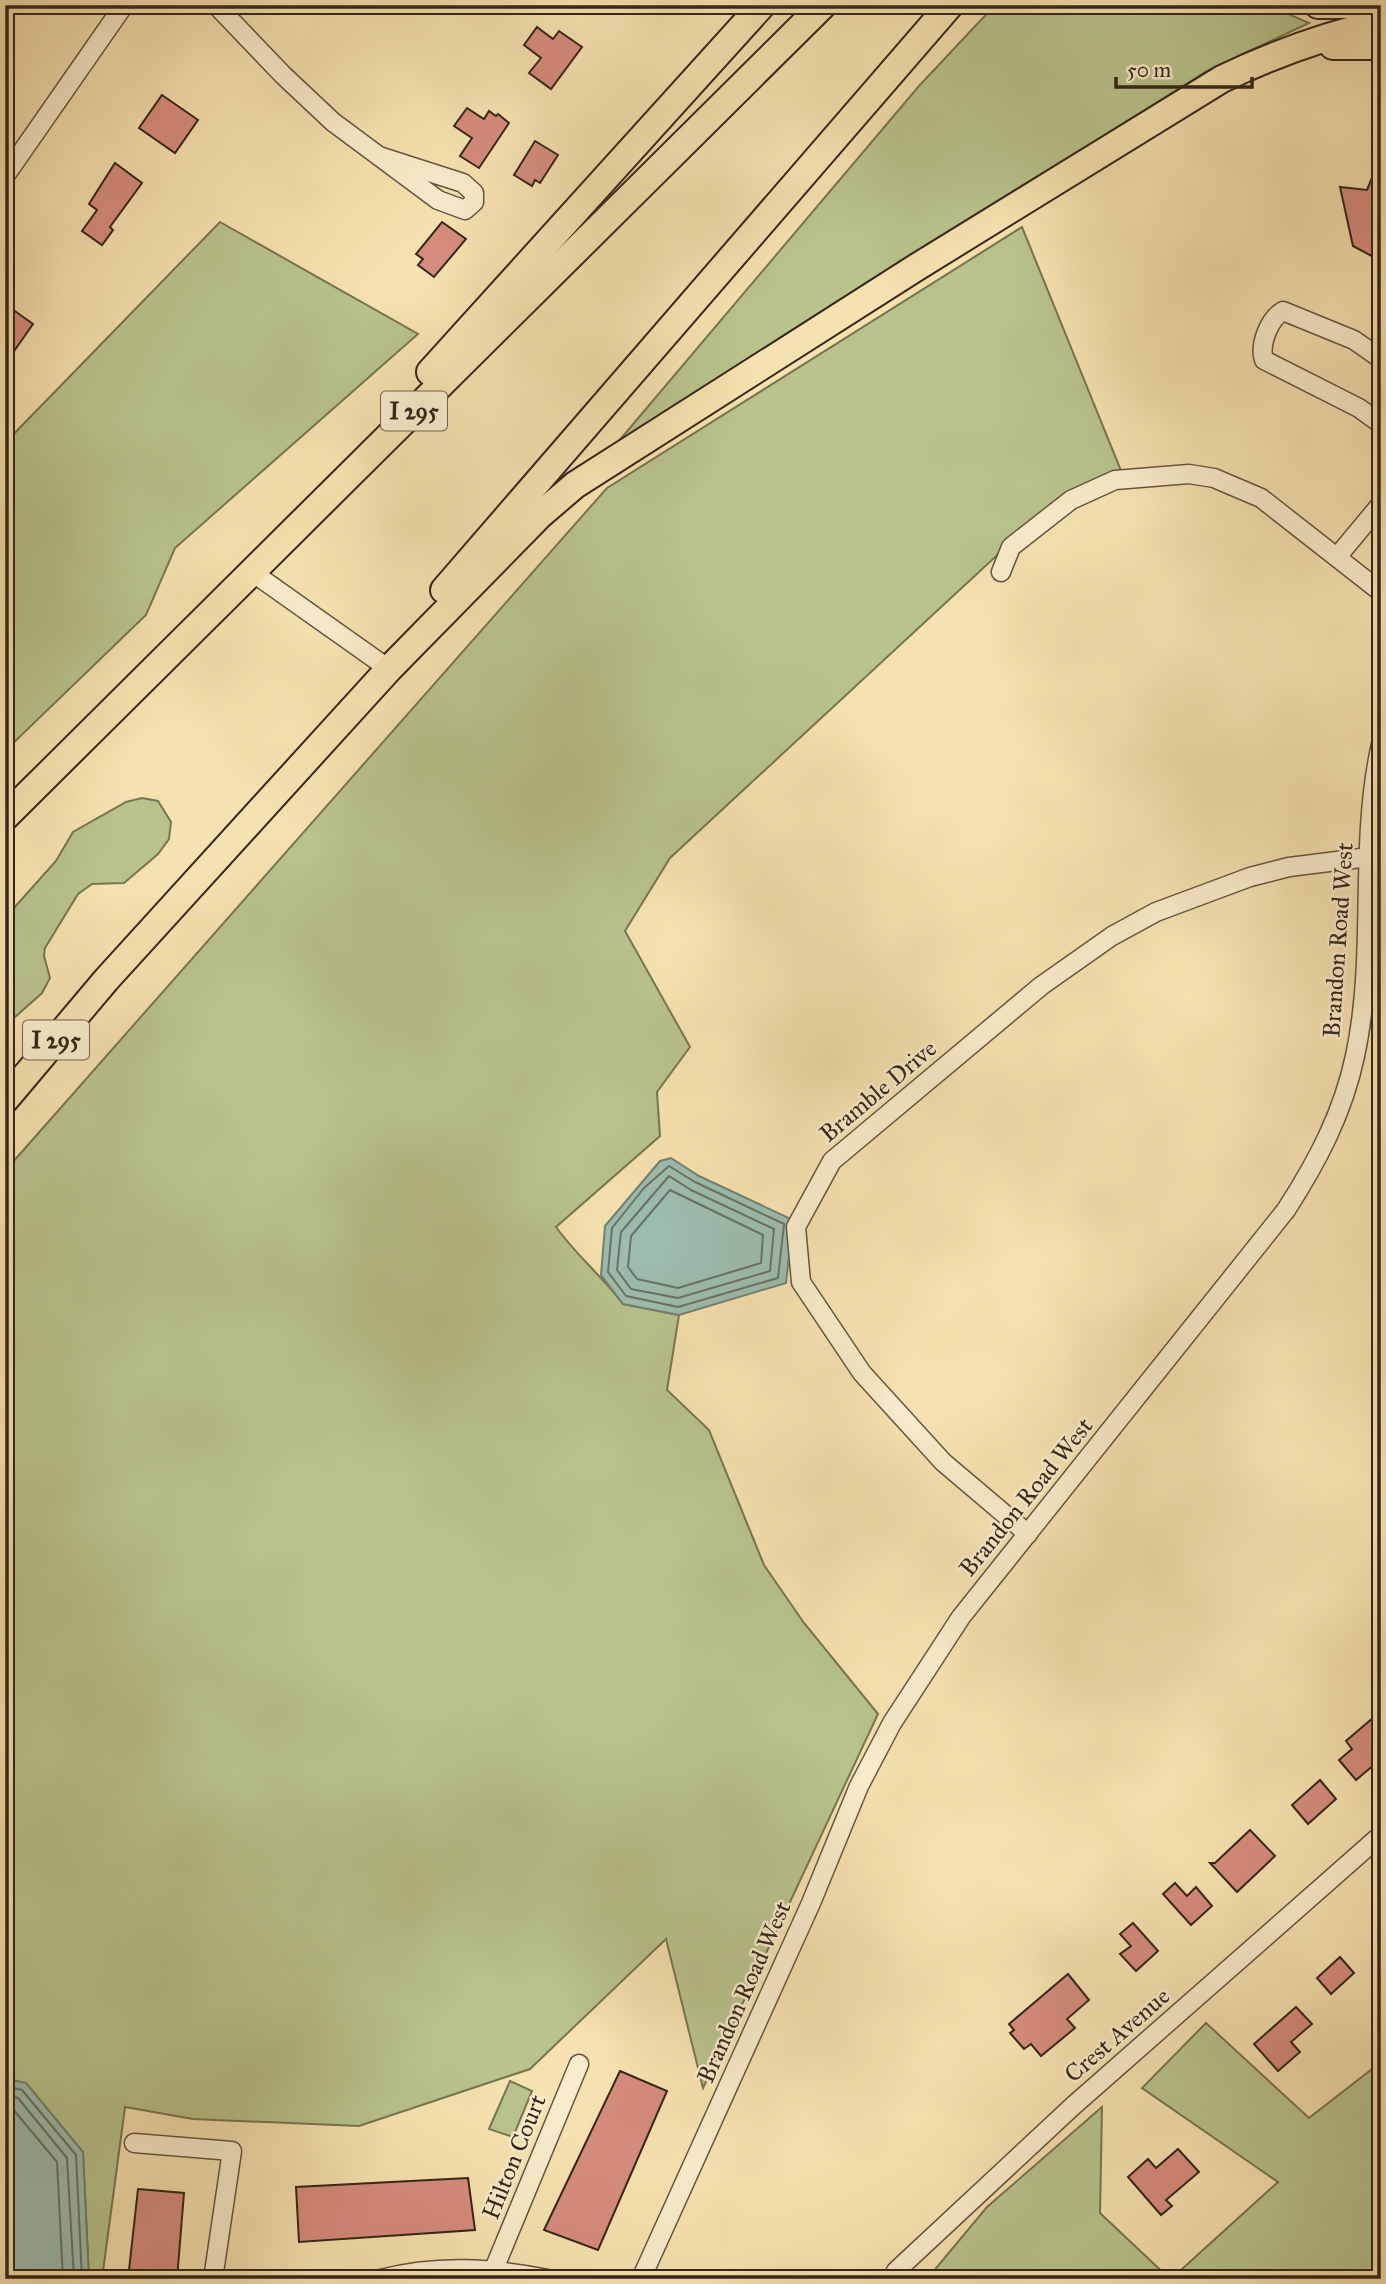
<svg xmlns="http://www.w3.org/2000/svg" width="1386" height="2284" font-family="'IM FELL Great Primer',serif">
	<rect width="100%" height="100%" fill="#f6e2b0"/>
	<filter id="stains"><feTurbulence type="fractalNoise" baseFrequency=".00286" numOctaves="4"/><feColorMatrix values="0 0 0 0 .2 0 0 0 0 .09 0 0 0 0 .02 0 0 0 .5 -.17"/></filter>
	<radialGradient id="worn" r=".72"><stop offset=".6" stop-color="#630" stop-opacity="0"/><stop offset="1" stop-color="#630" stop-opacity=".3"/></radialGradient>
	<g fill="#b9c48d" stroke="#777553" stroke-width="2">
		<path d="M 995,5 L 1268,5 L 1309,23 L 1207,71 L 618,442 L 919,86 Z"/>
		<path d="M 220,222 L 418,334 L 175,548 L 146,615 L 5,751 L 5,443 Z"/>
		<path d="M 1022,227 L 1122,473 L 1048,508 L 670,858 L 625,931 L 690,1047 L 657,1092 L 660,1136 L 556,1227 C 576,1255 602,1276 623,1304 L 679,1315 L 667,1390 L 709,1430 L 764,1565 L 804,1623 L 878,1714 L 703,2088 L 666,1939 L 530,2069 L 359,2126 L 193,2119 L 125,2107 L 102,2279 L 89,2279 L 83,2152 L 5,2079 L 5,1171 L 607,488 Z"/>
		<path d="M 142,798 L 158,801 L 171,822 L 169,839 L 158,854 L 124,883 L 92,884 L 78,894 L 45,948 L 44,956 L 50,978 L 42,993 L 5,1026 L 5,918 L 56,861 L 73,832 L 126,802 Z"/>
		<path d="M 1206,2023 L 1309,2118 L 1381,2062 L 1381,2279 L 1171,2279 L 1278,2182 L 1142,2088 Z"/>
		<path d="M 510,2081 L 532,2091 L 513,2137 L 489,2129 Z"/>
		<path d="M 1102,2107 L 1100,2213 L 1170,2279 L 927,2279 L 987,2207 Z"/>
	</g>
	<g fill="#9dbdaf" stroke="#738173" stroke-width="2">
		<path d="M 671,1158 L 699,1176 L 793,1220 L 786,1283 L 679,1315 L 623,1304 L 601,1275 L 605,1226 L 660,1161 Z"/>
		<path d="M 5,2079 L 26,2083 L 83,2152 L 89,2279 L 5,2279 Z"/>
	</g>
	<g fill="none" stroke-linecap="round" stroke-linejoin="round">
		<g stroke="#697264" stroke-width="2">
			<path d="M 669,1166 L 695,1182 L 784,1224 L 778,1278 L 678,1307 L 626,1296 L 608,1272 L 612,1228 L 644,1188 Z"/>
			<path d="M 669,1176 L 691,1190 L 774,1229 L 770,1271 L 678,1298 L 631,1289 L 617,1270 L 621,1232 Z"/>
			<path d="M 670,1190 L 763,1235 L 761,1263 L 678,1288 L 637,1279 L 628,1267 L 631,1236 Z"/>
			<path d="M 5,2086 L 22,2090 L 76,2155 L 82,2279"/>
			<path d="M 5,2095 L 18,2098 L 67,2158 L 74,2279"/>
			<path d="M 5,2106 L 12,2108 L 57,2162 L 63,2279"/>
		</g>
	</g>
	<g fill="#d68c7e" stroke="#352619" stroke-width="2">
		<path d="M 537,27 L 553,39 L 559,31 L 582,47 L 551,89 L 529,73 L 541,58 L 524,45 Z"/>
		<path d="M 162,95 L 198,120 L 175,153 L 139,128 Z"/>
		<path d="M 467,108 L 484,119 L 489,111 L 496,116 L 498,114 L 509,123 L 479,168 L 460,156 L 472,138 L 454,126 Z"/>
		<path d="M 535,141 L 558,155 L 540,183 L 535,180 L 532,186 L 514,175 Z"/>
		<path d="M 1380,158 L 1381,158 L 1381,261 L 1353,246 L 1340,187 L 1367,190 Z"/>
		<path d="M 115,163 L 142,183 L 110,227 L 113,230 L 102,245 L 82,231 L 97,210 L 89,204 Z"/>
		<path d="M 442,222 L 466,239 L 434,277 L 418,265 L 423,259 L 416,254 Z"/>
		<path d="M 12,309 L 33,324 L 5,364 L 5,319 Z"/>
		<path d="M 1381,1711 L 1381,1759 L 1356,1780 L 1339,1760 L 1352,1749 L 1346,1741 Z"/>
		<path d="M 1320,1780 L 1336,1799 L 1308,1824 L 1292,1805 Z"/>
		<path d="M 1250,1830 L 1275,1856 L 1237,1892 L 1210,1863 L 1215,1863 Z"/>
		<path d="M 1175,1883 L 1187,1896 L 1196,1887 L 1212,1906 L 1191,1925 L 1163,1894 Z"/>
		<path d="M 1133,1923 L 1158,1951 L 1136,1971 L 1120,1954 L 1131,1946 L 1120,1934 Z"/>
		<path d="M 1340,1957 L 1354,1973 L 1331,1994 L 1317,1978 Z"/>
		<path d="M 1068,1974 L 1089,2000 L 1067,2019 L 1075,2028 L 1041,2056 L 1031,2044 L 1024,2049 L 1010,2033 L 1014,2030 L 1009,2024 Z"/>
		<path d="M 1296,2007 L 1312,2024 L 1291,2042 L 1300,2052 L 1278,2071 L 1254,2044 Z"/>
		<path d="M 620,2071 L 667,2091 L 598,2250 L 544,2230 Z"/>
		<path d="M 1178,2149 L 1199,2172 L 1166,2200 L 1172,2206 L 1161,2215 L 1128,2177 L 1148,2159 L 1156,2168 Z"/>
		<path d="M 468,2178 L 475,2230 L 299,2242 L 296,2187 Z"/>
		<path d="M 138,2189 L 184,2193 L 177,2279 L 128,2279 Z"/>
	</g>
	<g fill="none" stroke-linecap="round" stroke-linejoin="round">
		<defs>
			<g id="minor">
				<path d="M 216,5 L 283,75 L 333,122 L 438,200 L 465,210 L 474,202 L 474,193 L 463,183 L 379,156"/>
				<path d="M 5,176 L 124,5"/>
				<path d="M 1381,359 L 1354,340 L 1283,311 C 1269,319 1259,345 1264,360 L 1359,408 L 1381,424"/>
				<path d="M 1337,557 L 1381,504"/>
				<path d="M 252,572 L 389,669"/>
				<path d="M 1001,572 L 1011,547 L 1071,500 L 1115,480 L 1189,474 L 1214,478 L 1261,498 L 1381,592"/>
				<path d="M 1028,1534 L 943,1462 L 862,1373 L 801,1282 L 796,1227 L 832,1161 L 1041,986 L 1112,936 L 1156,912 L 1250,877 L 1289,867 L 1369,857"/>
				<path d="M 134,2143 L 232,2151 L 213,2279"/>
				<path d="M 494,2269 L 579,2064"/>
				<path d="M 381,2279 C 437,2264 492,2268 548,2279"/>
				<path d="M 641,2279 L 811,1903 L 859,1786 L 892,1723 L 961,1617 L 1286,1210 C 1317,1162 1343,1113 1355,1056 C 1377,954 1358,846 1381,744"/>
				<path d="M 892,2279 L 896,2271 L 1073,2106 L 1381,1835"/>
			</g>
			<g id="highway">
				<path d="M 1318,5 L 1362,5"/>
				<path d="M 1333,46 L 1381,46"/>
				<path d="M 430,372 L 762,5"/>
				<path d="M 444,590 L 950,5"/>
				<path d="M 5,817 L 823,5"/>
				<path d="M 5,1100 L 106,980 L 389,669 L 540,515 L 575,485 L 917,267 L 1222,79 C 1272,55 1327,35 1381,23"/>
			</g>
		</defs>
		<use href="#minor" stroke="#65553f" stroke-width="21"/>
		<use href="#highway" stroke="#352619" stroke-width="30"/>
		<use href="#minor" stroke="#f9eccc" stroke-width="18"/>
		<use href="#highway" stroke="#f6e2b0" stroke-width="26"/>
	</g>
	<g text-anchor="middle" stroke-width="5" stroke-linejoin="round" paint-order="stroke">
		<g fill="#f9eccc" stroke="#70614f" stroke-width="2">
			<rect x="381" y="391.5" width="66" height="39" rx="5"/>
			<rect x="23" y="1020.5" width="66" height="39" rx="5"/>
		</g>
		<g font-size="23" font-weight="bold" fill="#352619">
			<text x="414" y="419">I 295</text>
			<text x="56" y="1048">I 295</text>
		</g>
		<g font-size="24" fill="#352619" stroke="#f9eccc">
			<text transform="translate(1338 940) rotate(-86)" y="8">Brandon Road West</text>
			<text transform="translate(878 1091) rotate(-40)" y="8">Bramble Drive</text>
			<text transform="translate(1026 1497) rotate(-51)" y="8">Brandon Road West</text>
			<text transform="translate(744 1992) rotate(-66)" y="8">Brandon Road West</text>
			<text transform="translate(1117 2035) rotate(-41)" y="8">Crest Avenue</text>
			<text transform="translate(514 2157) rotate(-68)" y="8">Hilton Court</text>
		</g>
	</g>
	<rect width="1386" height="2284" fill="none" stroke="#f6e2b0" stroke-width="28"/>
	<rect x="7" y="7" width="1372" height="2270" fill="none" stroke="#352619" stroke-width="3.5"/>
	<rect x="14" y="14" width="1358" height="2256" fill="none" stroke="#352619" stroke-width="2"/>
	<path d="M1116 77v10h136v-10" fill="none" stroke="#352619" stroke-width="3.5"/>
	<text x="1127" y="77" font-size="21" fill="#352619" stroke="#f9eccc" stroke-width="5" paint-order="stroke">50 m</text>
	<rect width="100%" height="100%" filter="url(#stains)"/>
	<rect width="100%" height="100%" fill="url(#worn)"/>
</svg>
